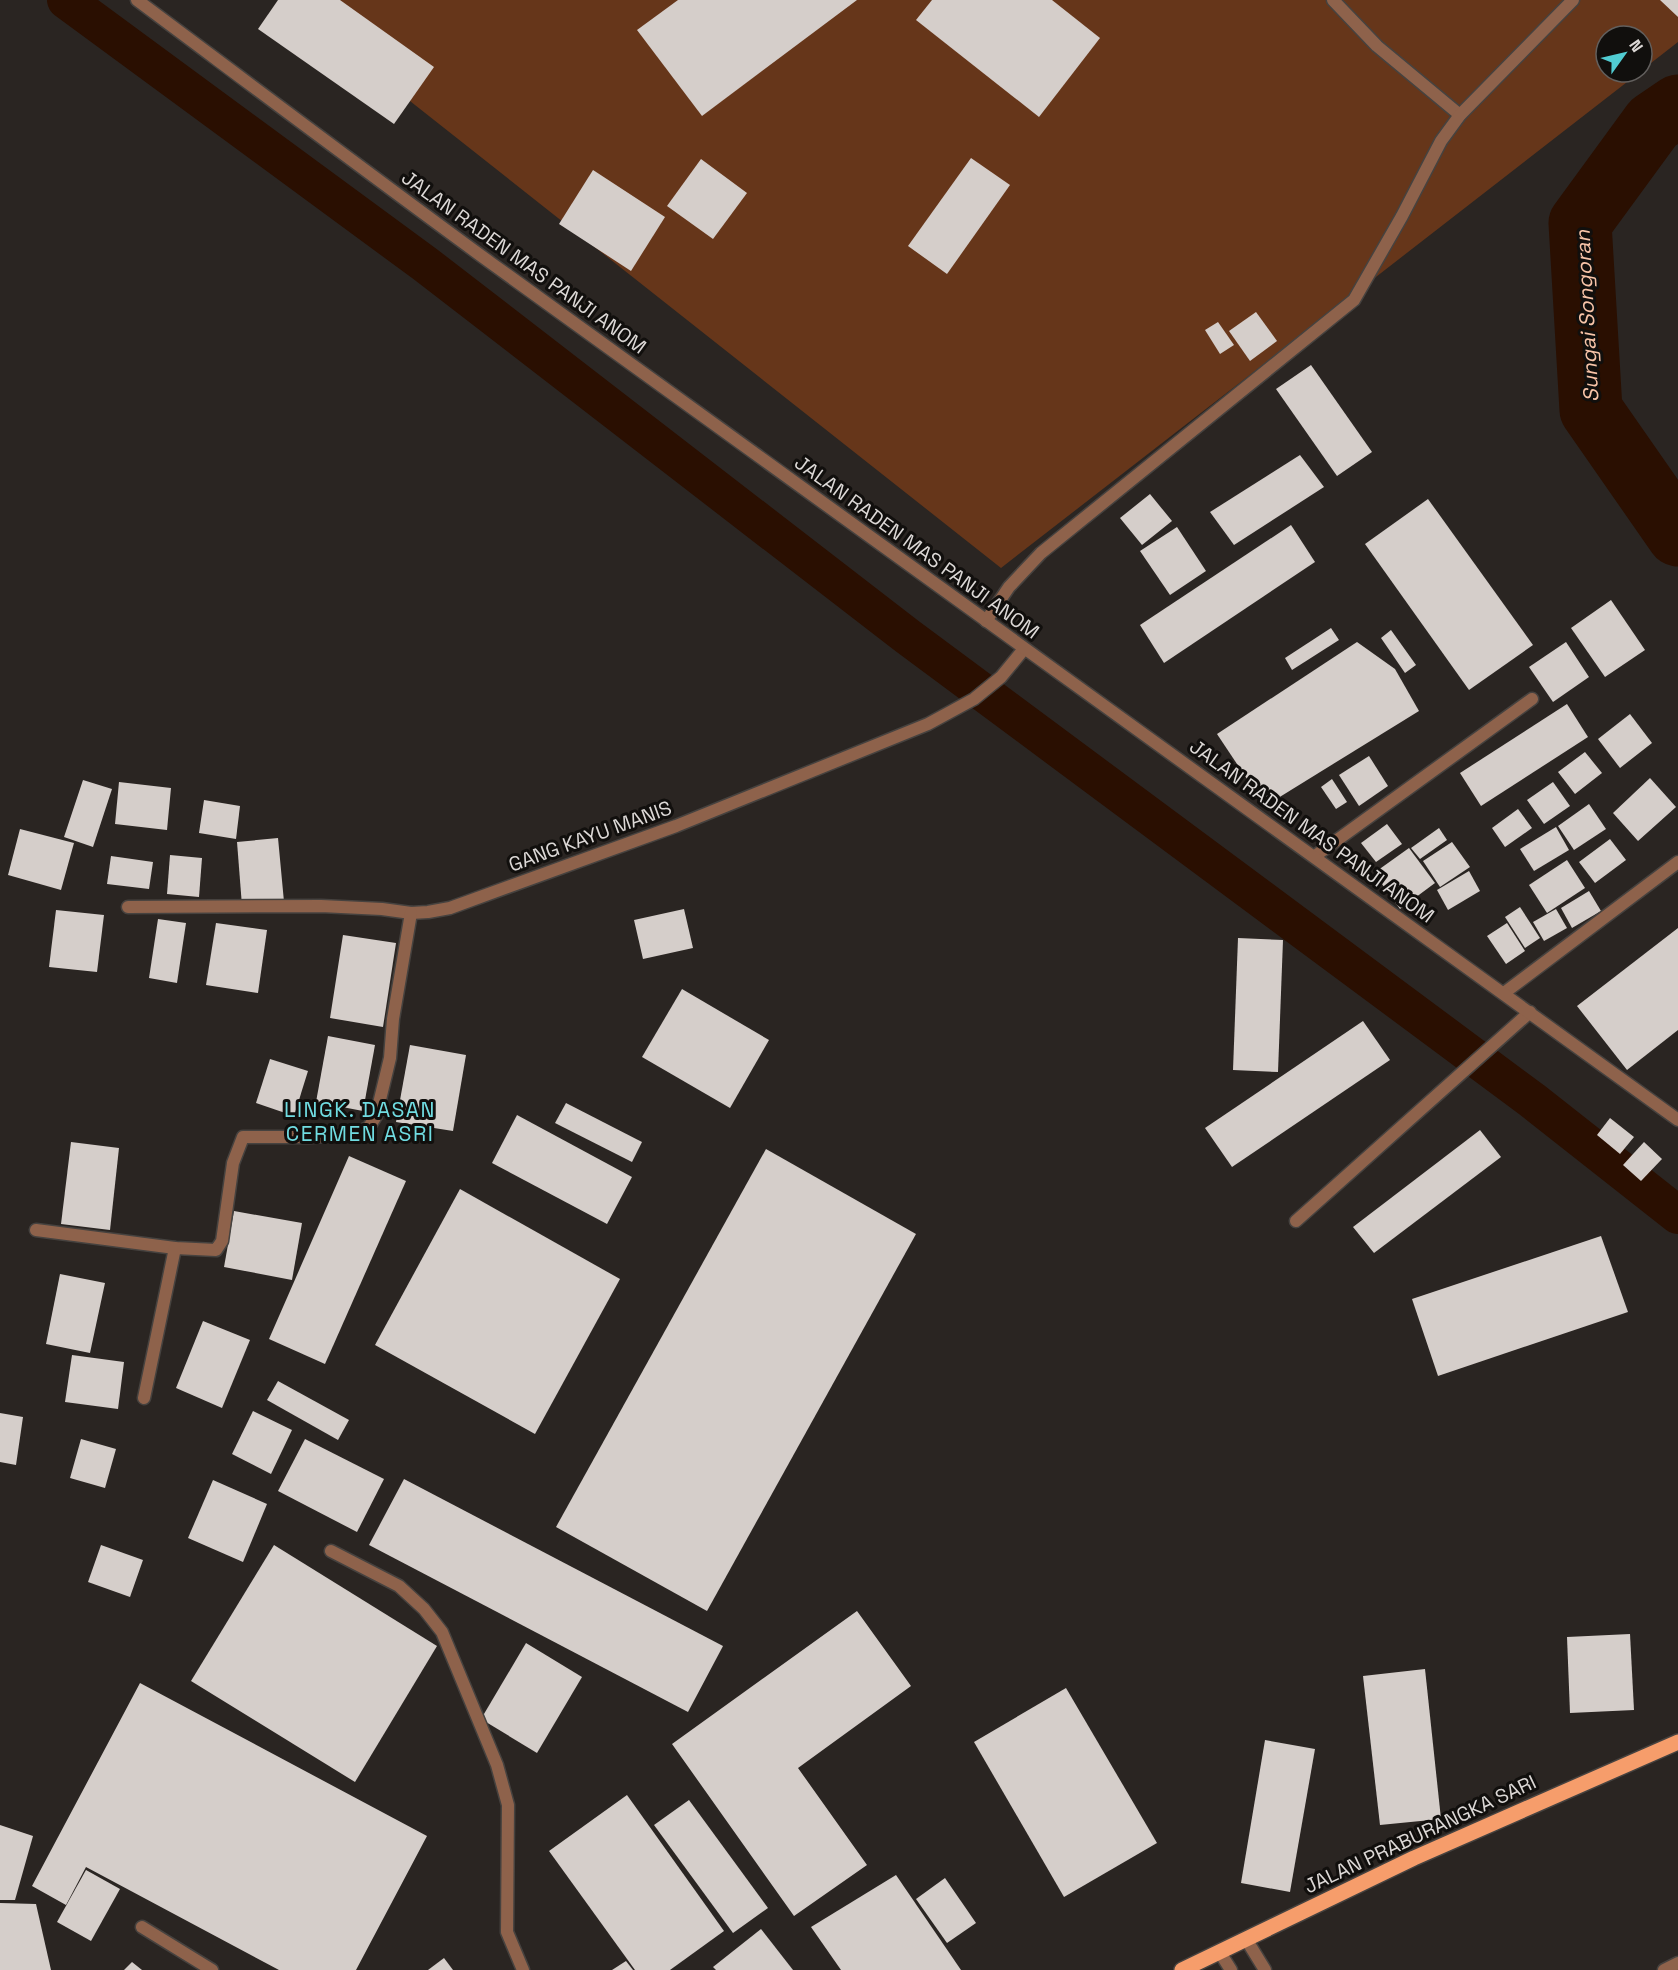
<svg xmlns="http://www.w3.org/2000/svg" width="1678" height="1970" font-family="'Space Grotesk',sans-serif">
	<rect width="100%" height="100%" fill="#2a2522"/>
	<path fill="#66361a" d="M 282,0 L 1678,0 L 1678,42 L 1642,70 L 1642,36 L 1606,36 L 1606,72 L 1640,72 L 1001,568 Z"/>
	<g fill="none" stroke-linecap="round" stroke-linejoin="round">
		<path stroke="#2a0f01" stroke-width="38" d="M 66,0 L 425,264 L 907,636 L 1532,1100 L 1678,1215"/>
		<path stroke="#2a0f01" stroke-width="63" d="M 1678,106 L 1653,123 L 1580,223 L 1591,410 L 1678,535"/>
	</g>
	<g fill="#d5ceca">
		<path d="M 278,0 L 340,0 L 434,67 L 394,124 L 258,29 Z"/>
		<path d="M 678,0 L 857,0 L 702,116 L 637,30 Z"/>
		<path d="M 932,0 L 1052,0 L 1100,38 L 1039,117 L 916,20 Z"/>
		<path d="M 1660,0 L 1678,0 L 1678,17 Z"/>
		<path d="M 971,158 L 1010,185 L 947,274 L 908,246 Z"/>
		<path d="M 701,159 L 747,193 L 713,239 L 667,206 Z"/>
		<path d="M 593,170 L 665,217 L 631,271 L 559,224 Z"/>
		<path d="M 1256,312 L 1277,341 L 1250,361 L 1229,331 Z"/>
		<path d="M 1218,322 L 1234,345 L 1220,354 L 1205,330 Z"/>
		<path d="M 1311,365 L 1372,452 L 1337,476 L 1276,389 Z"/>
		<path d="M 1300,455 L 1324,487 L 1234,545 L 1210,512 Z"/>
		<path d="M 1150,494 L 1172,521 L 1142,545 L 1120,518 Z"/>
		<path d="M 1428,499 L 1533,645 L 1469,690 L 1365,544 Z"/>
		<path d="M 1291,525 L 1315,562 L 1164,663 L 1140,625 Z"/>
		<path d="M 1177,527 L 1206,571 L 1170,595 L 1140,551 Z"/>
		<path d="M 1611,600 L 1645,650 L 1605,677 L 1571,628 Z"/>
		<path d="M 1331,628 L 1339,640 L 1292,670 L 1285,658 Z"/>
		<path d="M 1391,630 L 1416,665 L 1405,673 L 1381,638 Z"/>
		<path d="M 1357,642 L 1395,669 L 1419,711 L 1265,806 L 1217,734 Z"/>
		<path d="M 1566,642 L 1589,677 L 1553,702 L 1529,667 Z"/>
		<path d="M 1567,704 L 1588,737 L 1481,806 L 1460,773 Z"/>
		<path d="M 1630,714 L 1652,743 L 1620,768 L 1598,739 Z"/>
		<path d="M 1585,752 L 1602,773 L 1575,794 L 1558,772 Z"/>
		<path d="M 1369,756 L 1388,786 L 1359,806 L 1339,775 Z"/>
		<path d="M 1650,778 L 1676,807 L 1638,841 L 1613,813 Z"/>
		<path d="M 1332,779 L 1347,802 L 1336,809 L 1321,787 Z"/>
		<path d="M 83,780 L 112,789 L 93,847 L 64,837 Z"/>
		<path d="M 119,782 L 171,788 L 167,830 L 115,824 Z"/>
		<path d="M 1553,782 L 1570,806 L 1544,824 L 1527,800 Z"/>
		<path d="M 204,800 L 240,806 L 236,839 L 199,833 Z"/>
		<path d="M 1589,804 L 1606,829 L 1574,850 L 1558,826 Z"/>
		<path d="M 1518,809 L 1532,828 L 1505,847 L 1492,828 Z"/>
		<path d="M 1387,824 L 1402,844 L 1376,862 L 1361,843 Z"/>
		<path d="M 1556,827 L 1569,850 L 1534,871 L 1520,849 Z"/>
		<path d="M 1439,828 L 1447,840 L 1420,859 L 1411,848 Z"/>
		<path d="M 20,829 L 74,843 L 61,890 L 8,875 Z"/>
		<path d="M 278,838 L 284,902 L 242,906 L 237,842 Z"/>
		<path d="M 1610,839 L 1626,860 L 1595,883 L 1579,862 Z"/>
		<path d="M 1452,842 L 1470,867 L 1440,887 L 1423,861 Z"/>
		<path d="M 1409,848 L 1435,883 L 1400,909 L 1374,873 Z"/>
		<path d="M 170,855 L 202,858 L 199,897 L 167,894 Z"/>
		<path d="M 111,856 L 153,862 L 149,889 L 107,884 Z"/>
		<path d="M 1567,860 L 1585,888 L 1547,913 L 1529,885 Z"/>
		<path d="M 1469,871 L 1480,891 L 1448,910 L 1437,890 Z"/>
		<path d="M 1589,891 L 1601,911 L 1572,928 L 1561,908 Z"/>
		<path d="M 1520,907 L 1540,938 L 1525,948 L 1505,917 Z"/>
		<path d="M 684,909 L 693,948 L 643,959 L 634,920 Z"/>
		<path d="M 1556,909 L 1567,928 L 1544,941 L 1533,922 Z"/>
		<path d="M 56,910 L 104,915 L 97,972 L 49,967 Z"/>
		<path d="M 158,919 L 186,923 L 177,983 L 149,978 Z"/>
		<path d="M 216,923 L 267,930 L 258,993 L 206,985 Z"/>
		<path d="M 1507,923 L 1525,951 L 1506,964 L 1487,936 Z"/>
		<path d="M 1678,928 L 1678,1030 L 1627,1070 L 1577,1006 Z"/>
		<path d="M 343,935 L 396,943 L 383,1027 L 330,1018 Z"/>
		<path d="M 1238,938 L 1283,940 L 1278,1072 L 1233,1070 Z"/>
		<path d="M 682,989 L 769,1040 L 730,1108 L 642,1057 Z"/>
		<path d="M 1363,1021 L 1390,1060 L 1232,1167 L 1205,1128 Z"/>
		<path d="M 328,1036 L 375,1045 L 363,1111 L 316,1102 Z"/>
		<path d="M 410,1045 L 466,1055 L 453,1131 L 396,1122 Z"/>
		<path d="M 270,1059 L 308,1071 L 294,1116 L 256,1103 Z"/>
		<path d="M 566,1103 L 642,1142 L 632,1162 L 555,1123 Z"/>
		<path d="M 517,1115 L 632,1177 L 607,1224 L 492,1163 Z"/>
		<path d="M 1610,1118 L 1634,1137 L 1620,1154 L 1597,1135 Z"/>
		<path d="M 1480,1130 L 1501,1157 L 1374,1253 L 1353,1227 Z"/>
		<path d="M 71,1142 L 119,1148 L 110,1230 L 61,1224 Z"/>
		<path d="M 1644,1142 L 1662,1159 L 1641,1181 L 1623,1165 Z"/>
		<path d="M 766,1149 L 916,1234 L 707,1611 L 556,1527 Z"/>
		<path d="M 349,1156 L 406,1181 L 325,1364 L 269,1339 Z"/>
		<path d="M 460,1189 L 620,1279 L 535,1434 L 375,1345 Z"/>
		<path d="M 234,1211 L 302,1223 L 292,1280 L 224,1267 Z"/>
		<path d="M 1601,1236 L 1628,1312 L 1438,1376 L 1412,1299 Z"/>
		<path d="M 60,1274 L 105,1283 L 90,1353 L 46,1344 Z"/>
		<path d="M 203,1321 L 250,1340 L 222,1408 L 176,1388 Z"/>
		<path d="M 72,1355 L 124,1362 L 118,1409 L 65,1402 Z"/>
		<path d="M 278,1381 L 349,1420 L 338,1440 L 267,1400 Z"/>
		<path d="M 253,1411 L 292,1430 L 271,1474 L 232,1454 Z"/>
		<path d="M 0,1413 L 23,1417 L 16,1465 L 0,1462 Z"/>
		<path d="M 81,1439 L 116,1449 L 105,1488 L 70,1478 Z"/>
		<path d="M 305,1439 L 384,1479 L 357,1532 L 278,1491 Z"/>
		<path d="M 404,1479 L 723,1646 L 688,1712 L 369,1545 Z"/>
		<path d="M 213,1480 L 267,1504 L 243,1562 L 188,1538 Z"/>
		<path d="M 101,1545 L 143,1560 L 130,1597 L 88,1582 Z"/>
		<path d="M 274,1545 L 437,1646 L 355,1782 L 191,1681 Z"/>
		<path d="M 857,1611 L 911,1686 L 798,1768 L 867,1865 L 794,1916 L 672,1744 Z"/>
		<path d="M 1630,1634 L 1634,1710 L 1570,1713 L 1567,1637 Z"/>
		<path d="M 526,1643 L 582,1677 L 537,1753 L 481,1719 Z"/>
		<path d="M 1425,1669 L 1441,1819 L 1380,1825 L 1363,1676 Z"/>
		<path d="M 140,1683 L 427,1836 L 356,1970 L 279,1970 L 86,1867 L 66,1905 L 32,1886 Z"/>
		<path d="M 1066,1688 L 1157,1843 L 1064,1897 L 974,1742 Z"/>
		<path d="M 1265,1740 L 1315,1749 L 1290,1892 L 1241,1883 Z"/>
		<path d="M 627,1795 L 724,1931 L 670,1970 L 635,1970 L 549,1851 Z"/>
		<path d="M 689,1800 L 768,1908 L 733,1933 L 654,1825 Z"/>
		<path d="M 0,1825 L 33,1836 L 15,1900 L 0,1900 Z"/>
		<path d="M 86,1870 L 120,1889 L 91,1941 L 57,1922 Z"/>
		<path d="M 896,1875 L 961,1970 L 841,1970 L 811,1927 Z"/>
		<path d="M 945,1878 L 976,1923 L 947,1943 L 916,1899 Z"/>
		<path d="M 0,1903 L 36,1904 L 51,1970 L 0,1970 Z"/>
		<path d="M 761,1929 L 793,1970 L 716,1970 L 713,1967 Z"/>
		<path d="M 444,1958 L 453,1970 L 428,1970 Z"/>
		<path d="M 626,1961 L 633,1970 L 612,1970 Z"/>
		<path d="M 132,1962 L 142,1970 L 124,1970 Z"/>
	</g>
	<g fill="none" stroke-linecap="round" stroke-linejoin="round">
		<defs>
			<g id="service">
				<path d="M 1333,0 L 1377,46 L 1460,115"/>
				<path d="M 1296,1221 L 1530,1012"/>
				<path d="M 331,1551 L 399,1586 L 424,1609 L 442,1632 L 497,1765 L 508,1805 L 507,1932 L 523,1970"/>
				<path d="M 142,1927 L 212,1970"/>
				<path d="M 1664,1970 L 1678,1963"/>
			</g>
			<g id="minor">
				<path d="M 986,621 L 1009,587 L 1041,553 L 1354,300 L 1402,216 L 1441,141 L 1460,115 L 1573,0"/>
				<path d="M 1315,856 L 1532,699"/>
				<path d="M 128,907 L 321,906 L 382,909 L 411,913 L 428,912 L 450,908 L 676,826 L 928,724 L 974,699 L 1001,677 L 1024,649"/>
				<path d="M 1504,993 L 1678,862"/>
				<path d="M 36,1230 L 175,1248 L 216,1250 L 222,1241 L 233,1163 L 243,1137 L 310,1137 L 356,1134 L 369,1127 L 376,1116 L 390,1058 L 393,1019 L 411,913"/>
				<path d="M 144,1398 L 175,1248"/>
				<path d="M 1246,1939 L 1265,1970"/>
				<path d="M 1219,1951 L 1231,1970"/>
			</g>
			<path id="tertiary" d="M 137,0 C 255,88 372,176 491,263 C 885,551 1284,832 1678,1120"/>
			<path id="primary" d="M 1182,1970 L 1414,1858 L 1678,1742"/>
		</defs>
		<use href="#service" stroke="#46423f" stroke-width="15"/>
		<use href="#minor" stroke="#46423f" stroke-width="15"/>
		<use href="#tertiary" stroke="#46423f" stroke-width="15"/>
		<use href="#primary" stroke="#46423f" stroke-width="18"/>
		<use href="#service" stroke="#8e624b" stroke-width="12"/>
		<use href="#minor" stroke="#8e624b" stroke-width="12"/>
		<use href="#tertiary" stroke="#8e624b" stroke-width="12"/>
		<use href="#primary" stroke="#f69d6b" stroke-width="15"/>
	</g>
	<g text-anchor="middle" stroke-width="6" stroke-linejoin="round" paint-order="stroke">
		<g font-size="20" fill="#dcd8d6" stroke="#110f0d">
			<text transform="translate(524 262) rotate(36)" y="7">JALAN RADEN MAS PANJI ANOM</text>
			<text transform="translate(917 547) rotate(36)" y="7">JALAN RADEN MAS PANJI ANOM</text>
			<text transform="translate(1312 831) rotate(36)" y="7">JALAN RADEN MAS PANJI ANOM</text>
			<text transform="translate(590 836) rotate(-20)" y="7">GANG KAYU MANIS</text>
			<text transform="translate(1420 1834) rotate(-25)" y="7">JALAN PRABURANGKA SARI</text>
		</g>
		<g font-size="21" font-style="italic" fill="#f8c4a8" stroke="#110f0d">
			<text transform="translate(1587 316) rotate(-93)" y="7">Sungai Songoran</text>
		</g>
		<g font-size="21" letter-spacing="1.5" fill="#70dce1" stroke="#110f0d">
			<text x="360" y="1117">LINGK. DASAN<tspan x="360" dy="24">CERMEN ASRI</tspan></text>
		</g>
	</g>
	<g transform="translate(1624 54) rotate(56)"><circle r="28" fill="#110f0d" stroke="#625f5d" stroke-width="1.5"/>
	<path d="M0-4.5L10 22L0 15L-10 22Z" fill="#51ccd2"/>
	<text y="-9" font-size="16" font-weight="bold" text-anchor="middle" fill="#dcd8d6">N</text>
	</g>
</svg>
